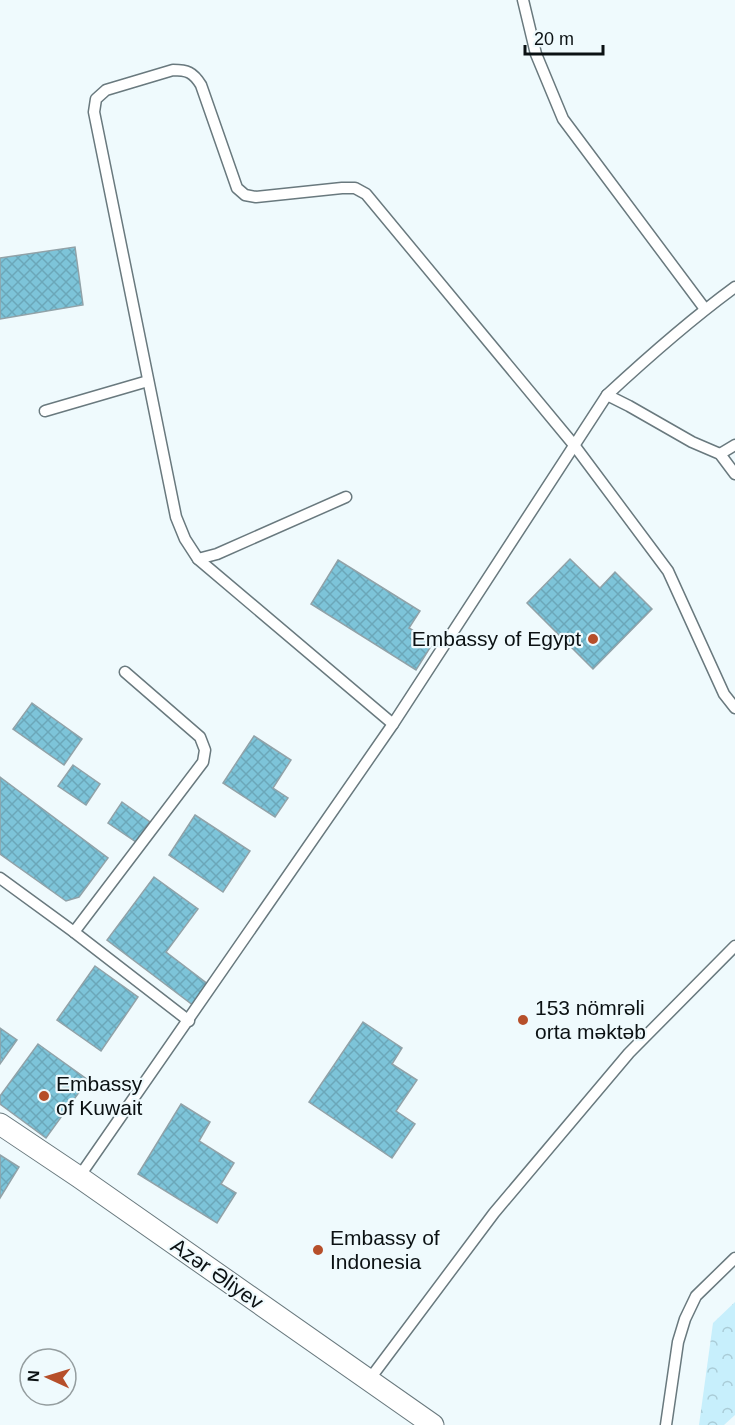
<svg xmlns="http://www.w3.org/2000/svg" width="735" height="1425" font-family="Arial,sans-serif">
	<defs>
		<pattern id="forest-crowns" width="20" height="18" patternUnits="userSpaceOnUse" patternTransform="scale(1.5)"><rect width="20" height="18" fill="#c7effc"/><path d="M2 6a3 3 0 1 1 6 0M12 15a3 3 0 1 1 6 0" fill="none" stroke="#aaccd7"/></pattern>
		<pattern id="building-cross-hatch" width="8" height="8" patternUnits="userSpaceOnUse" patternTransform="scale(1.5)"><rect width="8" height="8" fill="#7dc4d9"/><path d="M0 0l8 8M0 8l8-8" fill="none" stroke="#6ba7b9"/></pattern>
	</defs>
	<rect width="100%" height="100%" fill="#effafd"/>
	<path fill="url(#forest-crowns)" d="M 735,1302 L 735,1415 L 724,1425 L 699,1425 L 713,1323 Z"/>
	<g fill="url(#building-cross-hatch)" stroke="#91a2a8" stroke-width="1.5">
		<path d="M 75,247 L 83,305 L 0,319 L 0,258 Z"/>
		<path d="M 570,559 L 600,588 L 615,572 L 652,609 L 593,669 L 527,603 Z"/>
		<path d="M 338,560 L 420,611 L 409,628 L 433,643 L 416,670 L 311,604 Z"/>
		<path d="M 32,703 L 82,739 L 64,765 L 13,729 Z"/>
		<path d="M 254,736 L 291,760 L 273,788 L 288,798 L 275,817 L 223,783 Z"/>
		<path d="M 73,765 L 100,784 L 86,805 L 58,786 Z"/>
		<path d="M 0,777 L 108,858 L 79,897 L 66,901 L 0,854 Z"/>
		<path d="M 122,802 L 150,822 L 136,842 L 108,823 Z"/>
		<path d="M 195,815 L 250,851 L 223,892 L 169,855 Z"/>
		<path d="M 154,877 L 198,909 L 166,952 L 209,985 L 194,1006 L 107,940 Z"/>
		<path d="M 95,966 L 138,997 L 101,1051 L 57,1020 Z"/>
		<path d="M 363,1022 L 402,1048 L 392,1064 L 417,1080 L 396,1111 L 415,1124 L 392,1158 L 309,1102 Z"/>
		<path d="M 0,1028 L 17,1040 L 0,1064 Z"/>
		<path d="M 38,1044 L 88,1080 L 46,1138 L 0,1104 L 0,1096 Z"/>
		<path d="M 181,1104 L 210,1122 L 199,1141 L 234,1163 L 221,1184 L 236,1193 L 217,1223 L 138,1174 Z"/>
		<path d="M 0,1155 L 19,1167 L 0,1198 Z"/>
	</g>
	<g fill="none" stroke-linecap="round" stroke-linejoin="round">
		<defs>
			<g id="service">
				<path d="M 523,0 L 536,54 L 563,119 L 705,309"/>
				<path d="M 607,395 L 629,406 L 692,442 L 720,454 L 735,474"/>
				<path d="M 45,411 L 148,381"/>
				<path d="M 720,454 L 735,445"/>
				<path d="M 198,559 L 217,554 L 346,497"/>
				<path d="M 393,724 L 198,559 L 185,539 L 176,517 L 94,112 L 96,99 L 106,90 L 173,70 C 187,70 193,72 201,85 L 237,188 L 245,195 L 256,197 L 342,188 L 355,188 L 366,194 L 574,445 L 668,571 L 724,694 L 735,708"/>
				<path d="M 0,878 L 74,932 L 189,1021"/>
				<path d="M 74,932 L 203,762 L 205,750 L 200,737 L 125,672"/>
				<path d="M 79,1177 L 393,724 L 607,395 C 648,357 690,320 735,287"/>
				<path d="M 369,1380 L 494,1213 L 629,1053 L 735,946"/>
				<path d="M 666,1425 L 678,1342 L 685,1319 L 696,1296 L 735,1258"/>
			</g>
			<path id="minor" d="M 0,1124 L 79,1177 L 433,1425"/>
		</defs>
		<use href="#service" stroke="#69797e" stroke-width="13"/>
		<use href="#minor" stroke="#69797e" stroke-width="23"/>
		<use href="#service" stroke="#fff" stroke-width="10"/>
		<use href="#minor" stroke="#fff" stroke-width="21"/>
	</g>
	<g fill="#b64f2a" stroke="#effafd" stroke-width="2">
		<circle cx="593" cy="639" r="6"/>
		<circle cx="523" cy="1020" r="6"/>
		<circle cx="44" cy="1096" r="6"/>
		<circle cx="318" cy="1250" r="6"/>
	</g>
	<g text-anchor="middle" stroke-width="4.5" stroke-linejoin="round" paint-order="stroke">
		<g font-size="21" fill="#0b1113" stroke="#effafd" text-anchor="start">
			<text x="581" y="646" text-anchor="end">Embassy of Egypt</text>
			<text x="535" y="1015">153 nömrəli<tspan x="535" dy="24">orta məktəb</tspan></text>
			<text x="56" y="1091">Embassy<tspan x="56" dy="24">of Kuwait</tspan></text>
			<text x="330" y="1245">Embassy of<tspan x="330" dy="24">Indonesia</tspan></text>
		</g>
		<g font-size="21" fill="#0b1113" stroke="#effafd">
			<text transform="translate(217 1274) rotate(35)" y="7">Azər Əliyev</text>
		</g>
	</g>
	<g transform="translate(48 1377) rotate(274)"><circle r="28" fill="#effafd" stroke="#949d9f" stroke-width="1.5"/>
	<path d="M0-4.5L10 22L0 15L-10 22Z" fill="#b64f2a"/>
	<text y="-9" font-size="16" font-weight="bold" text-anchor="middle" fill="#0b1113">N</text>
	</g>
	<path d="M525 45v9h78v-9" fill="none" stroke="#0b1113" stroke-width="3"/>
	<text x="534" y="45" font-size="18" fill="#0b1113" stroke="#effafd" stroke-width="4.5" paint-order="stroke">20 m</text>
</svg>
